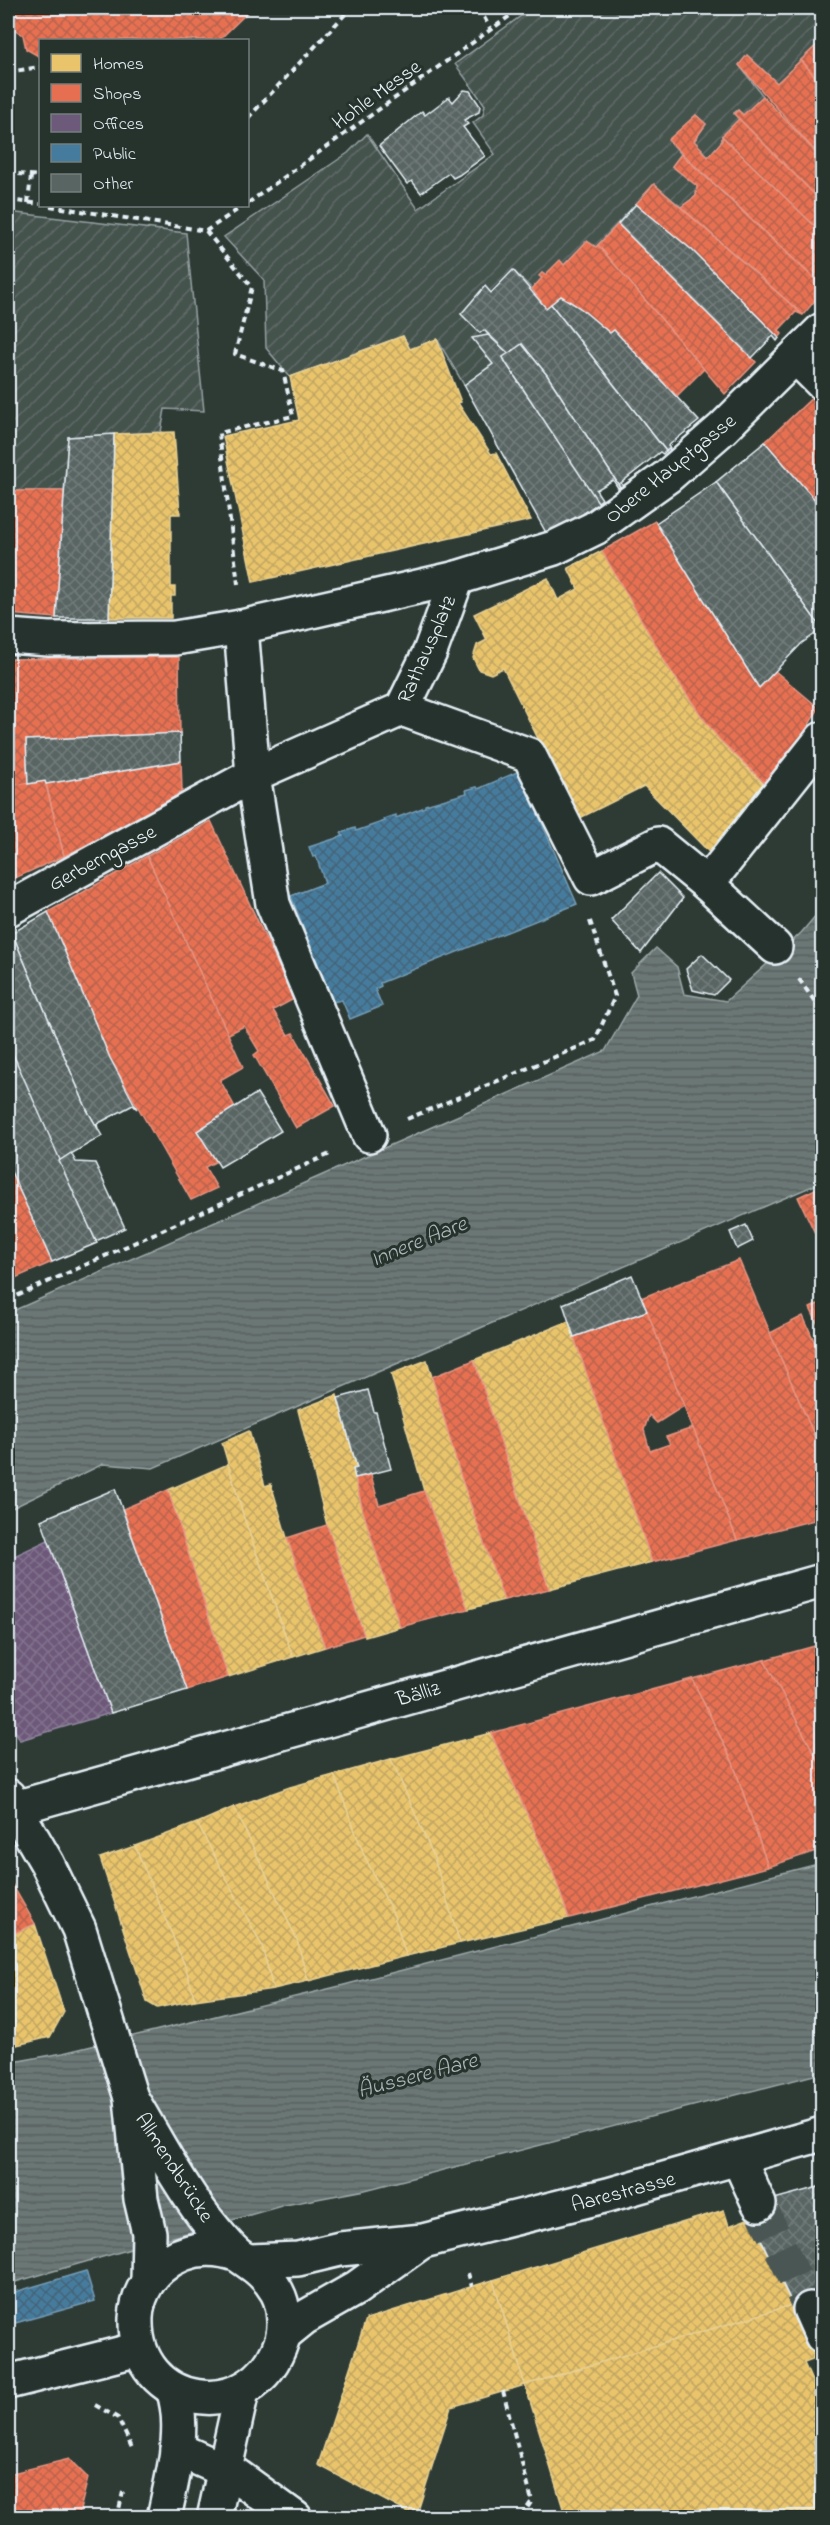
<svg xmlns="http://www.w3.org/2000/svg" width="830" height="2525" font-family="'Indie Flower',sans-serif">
	<defs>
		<pattern id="garden-furrows" width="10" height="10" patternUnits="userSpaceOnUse" patternTransform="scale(1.5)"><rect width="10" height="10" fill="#45524e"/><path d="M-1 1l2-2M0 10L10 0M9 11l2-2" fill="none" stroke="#606b68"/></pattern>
		<pattern id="water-rules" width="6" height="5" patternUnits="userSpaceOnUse" patternTransform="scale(1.5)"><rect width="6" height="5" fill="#6b7775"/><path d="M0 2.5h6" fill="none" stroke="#586060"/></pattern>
		<pattern id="homes-cross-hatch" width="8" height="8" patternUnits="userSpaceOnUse" patternTransform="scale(1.5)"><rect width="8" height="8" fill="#e9c46a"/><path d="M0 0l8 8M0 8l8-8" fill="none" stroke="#c0a562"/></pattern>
		<pattern id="shops-cross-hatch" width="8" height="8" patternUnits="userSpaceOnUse" patternTransform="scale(1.5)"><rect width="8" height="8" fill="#e76f51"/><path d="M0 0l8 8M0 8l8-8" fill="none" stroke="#b7634f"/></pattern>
		<pattern id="offices-cross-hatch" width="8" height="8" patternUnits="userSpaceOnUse" patternTransform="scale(1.5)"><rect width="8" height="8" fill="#6d597a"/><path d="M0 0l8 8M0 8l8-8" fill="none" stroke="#82718e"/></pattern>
		<pattern id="public-cross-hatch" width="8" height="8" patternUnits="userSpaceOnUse" patternTransform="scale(1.5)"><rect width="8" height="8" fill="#457b9d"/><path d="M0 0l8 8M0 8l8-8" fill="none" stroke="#456478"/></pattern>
		<pattern id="building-cross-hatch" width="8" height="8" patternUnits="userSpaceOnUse" patternTransform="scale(1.5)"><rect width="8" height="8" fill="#596563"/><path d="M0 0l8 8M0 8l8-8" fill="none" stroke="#717c7a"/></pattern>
	</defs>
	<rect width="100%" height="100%" fill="#2e3b35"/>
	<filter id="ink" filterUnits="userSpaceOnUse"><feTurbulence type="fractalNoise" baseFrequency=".0167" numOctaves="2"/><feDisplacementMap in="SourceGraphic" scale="12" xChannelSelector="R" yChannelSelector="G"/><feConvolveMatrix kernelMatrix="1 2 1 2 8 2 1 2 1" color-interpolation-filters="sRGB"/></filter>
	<g filter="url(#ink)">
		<g fill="url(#garden-furrows)" stroke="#96a2a3" stroke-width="1.5">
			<path d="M 532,8 L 822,8 L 822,40 L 777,83 L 747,55 L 739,65 L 763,96 L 743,115 L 738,110 L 734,113 L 739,119 L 722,136 L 722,141 L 708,157 L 694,141 L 706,124 L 696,115 L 669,140 L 681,154 L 672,166 L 697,186 L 696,196 L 681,207 L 654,184 L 596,247 L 587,241 L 564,265 L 545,275 L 542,273 L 540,276 L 542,278 L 532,289 L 513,270 L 491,293 L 485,287 L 461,314 L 480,333 L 484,330 L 488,335 L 473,339 L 493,364 L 464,385 L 437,339 L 410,349 L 403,336 L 290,377 L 266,348 L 264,280 L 224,237 L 348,153 L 367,134 L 418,209 L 495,154 L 473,123 L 483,115 L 485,105 L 455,64 Z"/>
			<path d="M 8,212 L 186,233 L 204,411 L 165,409 L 161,432 L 68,437 L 64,491 L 11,491 L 12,440 L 8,440 Z"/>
		</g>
		<g fill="url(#water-rules)" stroke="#9da8a9" stroke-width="1.5">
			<path d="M 822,908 L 822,1182 L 153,1468 L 103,1464 L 8,1510 L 8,1313 L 605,1051 L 637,995 L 631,973 L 656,948 L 677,967 L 684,994 L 726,1001 L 801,933 Z"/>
			<path d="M 822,1863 L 822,2073 L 365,2190 L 285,2205 L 8,2284 L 8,2063 L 63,2053 L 340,1986 Z"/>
		</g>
		<g fill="url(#homes-cross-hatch)" stroke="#e9d295" stroke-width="1.5">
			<path d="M 403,336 L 410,349 L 437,339 L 461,402 L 458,403 L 491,454 L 496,453 L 531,520 L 253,582 L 223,436 L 299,420 L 290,377 Z"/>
			<path d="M 174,432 L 180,514 L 171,514 L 171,587 L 175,587 L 175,596 L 171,596 L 171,618 L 109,618 L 114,434 Z"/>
			<path d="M 8,440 L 12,440 L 11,451 L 14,451 L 8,560 Z"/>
			<path d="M 602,551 L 669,668 L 703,718 L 719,739 L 763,783 L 710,853 L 644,786 L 578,819 L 503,668 L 491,674 L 479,670 L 473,658 L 477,645 L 487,640 L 474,614 L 548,578 L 558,600 L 578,589 L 568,568 Z"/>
			<path d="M 569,1321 L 652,1562 L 549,1589 L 474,1360 Z"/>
			<path d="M 427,1360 L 461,1477 L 504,1600 L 468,1609 L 424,1491 L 391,1374 Z"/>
			<path d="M 337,1395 L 357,1468 L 353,1469 L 363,1511 L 400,1627 L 365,1637 L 327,1525 L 298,1410 Z"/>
			<path d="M 249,1431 L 265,1486 L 271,1484 L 287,1538 L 325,1647 L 293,1657 L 244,1518 L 222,1443 Z"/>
			<path d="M 228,1464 L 244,1518 L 293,1657 L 228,1677 L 168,1490 Z"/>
			<path d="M 491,1733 L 553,1872 L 569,1918 L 460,1943 L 433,1855 L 391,1759 Z"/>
			<path d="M 391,1759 L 433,1855 L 460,1943 L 406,1956 L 394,1916 L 364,1855 L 334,1775 Z"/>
			<path d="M 334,1775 L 364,1855 L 394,1916 L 406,1956 L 308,1981 L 297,1940 L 234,1807 L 290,1787 Z"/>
			<path d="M 234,1807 L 297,1940 L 308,1981 L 273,1989 L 262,1946 L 197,1823 Z"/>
			<path d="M 197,1823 L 262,1946 L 273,1989 L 195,2000 L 185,1966 L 135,1846 Z"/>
			<path d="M 135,1846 L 185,1966 L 195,2000 L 157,2008 L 147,2002 L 100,1858 Z"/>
			<path d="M 35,1924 L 64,2012 L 50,2037 L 8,2047 L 8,1936 Z"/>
			<path d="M 724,2210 L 729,2226 L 750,2218 L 792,2305 L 525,2385 L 493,2280 Z"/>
			<path d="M 493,2280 L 525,2385 L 451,2407 L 416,2517 L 318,2465 L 366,2319 Z"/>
			<path d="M 792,2305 L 815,2359 L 804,2363 L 822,2404 L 822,2518 L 566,2518 L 525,2385 Z"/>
		</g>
		<g fill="url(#shops-cross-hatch)" stroke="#e79683" stroke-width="1.5">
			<path d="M 8,8 L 252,8 L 219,40 L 40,40 L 40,57 L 26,49 L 23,35 L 8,25 Z"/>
			<path d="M 822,40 L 822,85 L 801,60 Z"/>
			<path d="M 747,55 L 777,83 L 801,60 L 822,85 L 822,159 L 739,65 Z"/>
			<path d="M 763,96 L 822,159 L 822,202 L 734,114 L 738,110 L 743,115 Z"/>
			<path d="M 696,115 L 706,124 L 694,141 L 702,149 L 701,150 L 708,157 L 722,141 L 722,136 L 822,233 L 822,286 L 668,140 Z"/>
			<path d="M 739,119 L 822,202 L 822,233 L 722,136 Z"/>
			<path d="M 681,154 L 822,286 L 822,292 L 803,315 L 681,207 L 696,196 L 697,186 L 672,166 Z"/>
			<path d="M 654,184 L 803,315 L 796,312 L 779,330 L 782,334 L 779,338 L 692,250 L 636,204 Z"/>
			<path d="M 618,224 L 756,362 L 725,394 L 598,245 Z"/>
			<path d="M 587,241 L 596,247 L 598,245 L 704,369 L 677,396 L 614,330 L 610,333 L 580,308 L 561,296 L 546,308 L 532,289 L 542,278 L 539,276 L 542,273 L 545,275 L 560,260 L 564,265 Z"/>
			<path d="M 818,392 L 822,397 L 822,508 L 765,442 Z"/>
			<path d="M 11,491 L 64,491 L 56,618 L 8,614 Z"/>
			<path d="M 655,521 L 759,688 L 775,671 L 819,708 L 805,731 L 811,736 L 770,788 L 719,739 L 703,718 L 669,668 L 602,551 Z"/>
			<path d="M 179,657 L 180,733 L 26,740 L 28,784 L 8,786 L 8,659 Z"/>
			<path d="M 181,761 L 182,791 L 141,819 L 64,856 L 46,784 Z"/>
			<path d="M 45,781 L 64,856 L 8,881 L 8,786 Z"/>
			<path d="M 211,821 L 294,999 L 273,1010 L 288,1035 L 293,1033 L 335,1106 L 296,1128 L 254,1055 L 259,1051 L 244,1026 L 227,1035 L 147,856 Z"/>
			<path d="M 147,856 L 243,1067 L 220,1080 L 235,1107 L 197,1131 L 217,1161 L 205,1167 L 217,1188 L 191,1200 L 110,1058 L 48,912 Z"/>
			<path d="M 8,1165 L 52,1262 L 8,1281 Z"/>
			<path d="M 822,1186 L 822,1248 L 798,1197 Z"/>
			<path d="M 739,1260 L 822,1453 L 822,1518 L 737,1540 L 641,1298 Z"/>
			<path d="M 822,1302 L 822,1333 L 810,1308 Z"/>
			<path d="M 647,1311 L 684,1406 L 657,1423 L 649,1415 L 644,1430 L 650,1451 L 670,1444 L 666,1437 L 693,1428 L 737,1540 L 652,1562 L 574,1337 Z"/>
			<path d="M 803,1316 L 822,1359 L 822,1453 L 770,1333 Z"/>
			<path d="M 474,1360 L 549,1589 L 504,1600 L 461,1477 L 432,1377 Z"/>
			<path d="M 371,1475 L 379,1505 L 424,1491 L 468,1609 L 400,1627 L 363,1511 L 355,1478 Z"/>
			<path d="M 168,1490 L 228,1677 L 187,1690 L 123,1509 Z"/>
			<path d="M 327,1525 L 364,1635 L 325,1647 L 287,1538 Z"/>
			<path d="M 822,1644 L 822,1768 L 764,1660 Z"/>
			<path d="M 764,1660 L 822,1768 L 822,1849 L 768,1867 L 733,1763 L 692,1679 Z"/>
			<path d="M 692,1679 L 733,1763 L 768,1867 L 569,1918 L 553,1872 L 491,1733 Z"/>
			<path d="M 8,1877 L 35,1924 L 8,1936 Z"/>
			<path d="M 69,2459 L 88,2478 L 78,2518 L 8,2518 L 8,2474 Z"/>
		</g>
		<path fill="url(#offices-cross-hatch)" stroke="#9287a0" stroke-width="1.5" d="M 48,1540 L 111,1713 L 20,1740 L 8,1717 L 8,1559 Z"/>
		<g fill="url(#public-cross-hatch)" stroke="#769eb8" stroke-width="1.5">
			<path d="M 524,769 L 524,782 L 577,904 L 380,983 L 381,986 L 375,989 L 382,1006 L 350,1019 L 342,1000 L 333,1002 L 291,896 L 325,883 L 316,856 L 313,857 L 309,847 L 343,836 L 341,833 L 355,828 L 356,831 L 385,821 L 384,819 L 396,815 L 396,818 L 425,807 L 425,805 L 467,793 L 466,790 L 477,787 L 478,789 Z"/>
			<path d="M 86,2271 L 95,2301 L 8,2325 L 8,2294 Z"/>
		</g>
		<g fill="url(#building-cross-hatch)" stroke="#e8f1f8" stroke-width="1.5">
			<path d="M 464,90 L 470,91 L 480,106 L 479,112 L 464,120 L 468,124 L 463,127 L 485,156 L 459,175 L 453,178 L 449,173 L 421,193 L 412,181 L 407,184 L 379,146 L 422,111 L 425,115 L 449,97 L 453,102 Z"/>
			<path d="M 636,204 L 692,250 L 779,338 L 777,341 L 773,336 L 752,358 L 618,224 Z"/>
			<path d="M 513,270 L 546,308 L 551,304 L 666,451 L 663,454 L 660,452 L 621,483 L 623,486 L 620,487 L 547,375 L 522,344 L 509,354 L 484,330 L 480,333 L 461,314 L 485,286 L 491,293 Z"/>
			<path d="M 561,296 L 580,308 L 610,333 L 614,330 L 699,421 L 668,446 L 670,448 L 666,451 L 551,304 Z"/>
			<path d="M 488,335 L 509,354 L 503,357 L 506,363 L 601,505 L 596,508 L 594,506 L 549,538 L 464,385 L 493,364 L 472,338 Z"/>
			<path d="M 522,344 L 547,375 L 620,487 L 618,488 L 613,480 L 596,490 L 602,499 L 598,502 L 506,363 L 503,357 Z"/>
			<path d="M 114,434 L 109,618 L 56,618 L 68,437 Z"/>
			<path d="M 765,442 L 822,508 L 822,629 L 716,482 Z"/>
			<path d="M 716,482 L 822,629 L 822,632 L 821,630 L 802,643 L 759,688 L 656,523 Z"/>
			<path d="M 180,733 L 181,761 L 46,784 L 45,781 L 28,784 L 26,740 Z"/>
			<path d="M 658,873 L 683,898 L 641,953 L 611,920 Z"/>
			<path d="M 48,912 L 110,1058 L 137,1109 L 133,1105 L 97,1124 L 98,1129 L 87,1110 L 12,933 Z"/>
			<path d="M 12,933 L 87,1110 L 102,1136 L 59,1161 L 8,1043 L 8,935 Z"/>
			<path d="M 702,954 L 729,980 L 714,995 L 693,990 L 686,969 Z"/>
			<path d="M 8,1043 L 97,1243 L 52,1262 L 8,1165 Z"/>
			<path d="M 257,1093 L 281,1131 L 220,1167 L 197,1131 Z"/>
			<path d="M 71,1153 L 76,1162 L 95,1163 L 125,1228 L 96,1241 L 59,1161 Z"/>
			<path d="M 746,1225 L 753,1241 L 737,1249 L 730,1232 Z"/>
			<path d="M 632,1275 L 647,1311 L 574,1337 L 563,1304 Z"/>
			<path d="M 368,1390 L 374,1412 L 376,1412 L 391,1469 L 355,1478 L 353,1469 L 357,1468 L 338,1398 Z"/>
			<path d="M 115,1489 L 187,1690 L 111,1713 L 41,1520 Z"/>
			<path d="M 822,2186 L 822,2307 L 797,2313 L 745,2207 Z"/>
		</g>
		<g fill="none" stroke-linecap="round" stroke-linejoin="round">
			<path stroke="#4a5652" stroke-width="33" stroke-dasharray="33 16" stroke-linecap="butt" d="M 759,2204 L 810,2309"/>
			<defs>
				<g id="minor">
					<path d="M 797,358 L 822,383"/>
					<path d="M 241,627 L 253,775 L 273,904 L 369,1135"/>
					<path d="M 8,636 L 49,639 L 175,638 L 241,627 L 457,578 L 554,548 L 595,528 L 668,476 L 723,428 L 822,330"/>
					<path d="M 402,709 L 529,755 L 591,878 L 658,844 L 707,884 L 775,947"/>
					<path d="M 707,884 L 822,739"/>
					<path d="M 8,909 L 253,775 L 402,709 L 430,652 L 457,578"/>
					<path d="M 15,1808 L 822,1581"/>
					<path d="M 739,2160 L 759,2204"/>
					<path d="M 810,2309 L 822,2336"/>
					<path d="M 8,2382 L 139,2349"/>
					<path d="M 177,2449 L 237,2476 L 295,2518"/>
				</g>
				<g id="major">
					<path d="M 8,1796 L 47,1863 L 79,1929 L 131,2098 L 141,2199 L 149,2233 L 148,2281"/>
					<path d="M 131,2098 C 155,2138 177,2181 205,2218 C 214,2229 227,2246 238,2255 C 254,2266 267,2274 277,2292 C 284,2305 286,2326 282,2340 C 254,2428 133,2410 136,2318 C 137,2299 146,2280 161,2267 C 184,2248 211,2245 238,2255"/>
					<path d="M 251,2261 L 298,2259 L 340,2249 L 423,2241 L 608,2195 L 822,2134"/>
					<path d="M 283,2335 L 304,2318 L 355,2289 L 421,2242"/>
					<path d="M 164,2518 C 172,2476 187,2430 173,2389"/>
					<path d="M 214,2518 L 242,2391"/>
				</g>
			</defs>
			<use href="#minor" stroke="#e8f1f8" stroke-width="38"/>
			<use href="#major" stroke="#e8f1f8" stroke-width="38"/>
			<g stroke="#e8f1f8" stroke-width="4" stroke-dasharray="6 4.5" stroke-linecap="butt">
				<path d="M 479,8 L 491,30"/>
				<path d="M 8,72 L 40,67"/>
				<path d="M 248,118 L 351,8"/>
				<path d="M 8,173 L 40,176"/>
				<path d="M 8,200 L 40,204"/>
				<path d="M 28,203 L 31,176"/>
				<path d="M 248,203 L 521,8"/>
				<path d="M 50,206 L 206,231 L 243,206"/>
				<path d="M 206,231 L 252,287 L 235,354 L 283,371 L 293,416 L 219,433 L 238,584"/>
				<path d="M 799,979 L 822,1012"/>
				<path d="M 407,1119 L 595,1040 L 615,996 L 589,918"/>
				<path d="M 8,1300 L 332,1153"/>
				<path d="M 468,2273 L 472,2287"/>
				<path d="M 503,2391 L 532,2501 L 520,2518"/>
				<path d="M 95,2405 L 118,2418 L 133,2450"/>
				<path d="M 117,2518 L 123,2492"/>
			</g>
			<use href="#minor" stroke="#26332d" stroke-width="33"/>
			<use href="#major" stroke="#26332d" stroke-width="33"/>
		</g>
	</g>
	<g text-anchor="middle" stroke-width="6" stroke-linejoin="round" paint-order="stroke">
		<g font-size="21" fill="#e8f1f8" stroke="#26332d">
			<text transform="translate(376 94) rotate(-36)" y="7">Hohle Messe</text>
			<text transform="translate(670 468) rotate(-39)" y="7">Obere Hauptgasse</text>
			<text transform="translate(426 649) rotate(-66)" y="7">Rathausplatz</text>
			<text transform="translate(102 857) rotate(-28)" y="7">Gerberngasse</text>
			<text transform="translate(418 1693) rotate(-16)" y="7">Bälliz</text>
			<text transform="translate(175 2167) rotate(57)" y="7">Allmendbrücke</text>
			<text transform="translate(623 2191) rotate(-15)" y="7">Aarestrasse</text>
		</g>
		<g font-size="22" font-style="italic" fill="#b0babd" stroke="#26332d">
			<text transform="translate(418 1240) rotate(-22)" y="8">Innere Aare</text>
			<text transform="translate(417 2074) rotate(-15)" y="8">Äussere Aare</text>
		</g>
	</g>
	<rect width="830" height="2525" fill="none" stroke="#26332d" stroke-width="30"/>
	<rect x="15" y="15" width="800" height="2495" fill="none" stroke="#e8f1f8" stroke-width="2" filter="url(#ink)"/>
	<rect x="39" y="39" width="210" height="168" fill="#26332d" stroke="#747f7e" stroke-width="1.5"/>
	<rect x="51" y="54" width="30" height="18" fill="#e9c46a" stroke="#747f7e" stroke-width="1.5"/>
	<text x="93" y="69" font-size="18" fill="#e8f1f8">Homes</text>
	<rect x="51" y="84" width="30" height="18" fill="#e76f51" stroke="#747f7e" stroke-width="1.5"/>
	<text x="93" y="99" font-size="18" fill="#e8f1f8">Shops</text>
	<rect x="51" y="114" width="30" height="18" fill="#6d597a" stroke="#747f7e" stroke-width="1.5"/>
	<text x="93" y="129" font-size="18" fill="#e8f1f8">Offices</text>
	<rect x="51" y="144" width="30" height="18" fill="#457b9d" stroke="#747f7e" stroke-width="1.5"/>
	<text x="93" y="159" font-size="18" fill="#e8f1f8">Public</text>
	<rect x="51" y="174" width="30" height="18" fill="#596563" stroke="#747f7e" stroke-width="1.5"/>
	<text x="93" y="189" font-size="18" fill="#e8f1f8">Other</text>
</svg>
